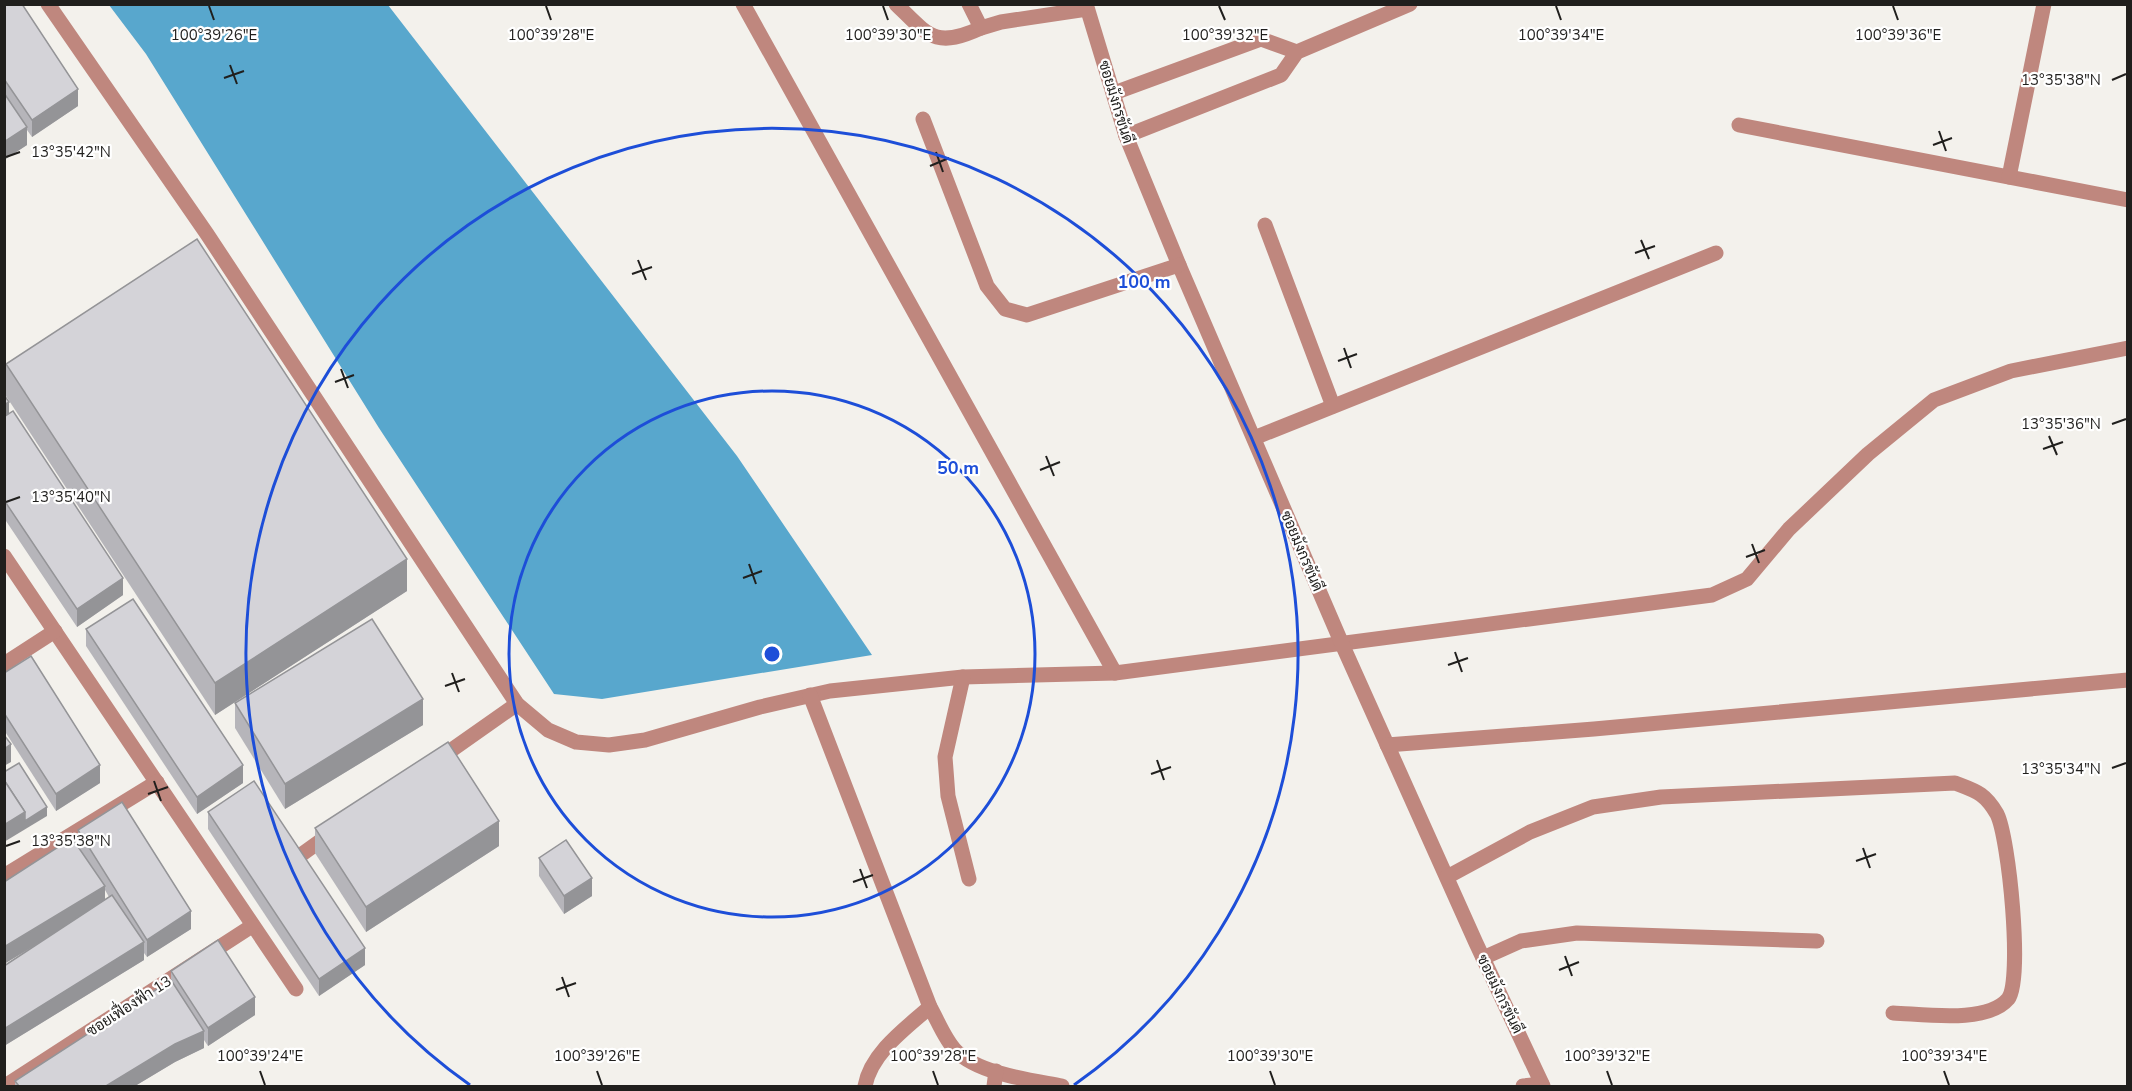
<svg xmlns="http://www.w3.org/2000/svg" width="2132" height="1091" font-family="'Nunito Sans',Sarabun,sans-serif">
	<rect width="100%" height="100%" fill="#f3f1ec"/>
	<path fill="#58a7cd" d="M 109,5 L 388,5 L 737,456 L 872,655 L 602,699 L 554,694 L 379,428 L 146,54 Z"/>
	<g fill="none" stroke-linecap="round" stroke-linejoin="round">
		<g stroke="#bf877e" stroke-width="15">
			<path d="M 48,4 L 207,234 L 517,704 L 548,730 L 576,742 L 609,745 L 645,740 L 760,707 L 830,691 L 963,677 L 1115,673 L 1712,595 L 1747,579 L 1789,529 L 1868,454 L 1934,400 L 2011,371 L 2128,348"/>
			<path d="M 743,4 L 1115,673"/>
			<path d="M 896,4 C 929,36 935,49 981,28"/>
			<path d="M 969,4 L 981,28 L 1001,22 L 1087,9"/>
			<path d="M 1086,4 L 1126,136 L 1179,265 L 1342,644 L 1476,943 L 1543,1086"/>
			<path d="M 1114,93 L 1261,39 L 1297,52"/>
			<path d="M 923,119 L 987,286 L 1005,309 L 1027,315 L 1179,265"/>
			<path d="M 1739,125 L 2128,200"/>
			<path d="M 1126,136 L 1281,75 L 1297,52 L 1410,4"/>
			<path d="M 2009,177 L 2044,4"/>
			<path d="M 1265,225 L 1333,406"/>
			<path d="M 1254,438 L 1716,253"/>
			<path d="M 4,556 L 296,989"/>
			<path d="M 4,664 L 55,631"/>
			<path d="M 963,677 L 945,757 L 948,796 L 969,879"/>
			<path d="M 810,695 L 930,1007 C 938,1021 945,1040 956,1051 C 979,1074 1031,1080 1062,1086"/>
			<path d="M 1387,745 L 1594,729 L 2128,680"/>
			<path d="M 436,761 L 517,704"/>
			<path d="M 298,857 L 330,834"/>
			<path d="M 4,876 L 157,782"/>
			<path d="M 1447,877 L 1530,832 L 1593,807 L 1661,797 L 1955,783 C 1976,791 1985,793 1997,814 C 2009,838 2023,980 2008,999 C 1987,1024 1923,1014 1893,1013"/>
			<path d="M 1483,958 L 1521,941 L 1577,933 L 1817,941"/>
			<path d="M 5,1086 L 252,926"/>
			<path d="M 865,1086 C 871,1053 906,1028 930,1007"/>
			<path d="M 994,1086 L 996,1071"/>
			<path d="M 1523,1086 L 1542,1084"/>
		</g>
	</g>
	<g fill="#b6b5ba" fill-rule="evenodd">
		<path d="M 4,4 L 78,106 L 32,137 L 27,130 L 27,145 L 4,160 Z"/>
		<path d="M 6,364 L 407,591 L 215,715 L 6,396 Z"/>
		<path d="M 4,395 L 9,414 L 123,595 L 77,627 L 4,518 Z"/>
		<path d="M 86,629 L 243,783 L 197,814 L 86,646 Z"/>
		<path d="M 4,673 L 100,783 L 56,811 L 4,730 Z"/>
		<path d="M 235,703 L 423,725 L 285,809 L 235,728 Z"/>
		<path d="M 208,812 L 365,965 L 319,996 L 208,829 Z"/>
		<path d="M 315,828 L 499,846 L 366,932 L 315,853 Z"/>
		<path d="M 78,830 L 191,929 L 147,957 L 144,953 L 144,960 L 4,1046 L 4,966 L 31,948 L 4,964 L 78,846 ZM 105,890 L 109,897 L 105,900 Z"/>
		<path d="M 539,858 L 592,896 L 564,914 L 539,876 Z"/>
		<path d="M 171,971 L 255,1015 L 208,1046 L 204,1040 L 204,1048 L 175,1062 L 135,1086 L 15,1086 L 15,1081 L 171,980 Z"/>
	</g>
	<g fill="#949497">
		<path d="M 78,89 L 78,106 L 32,137 L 32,120 Z"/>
		<path d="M 27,127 L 27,145 L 4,160 L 4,142 Z"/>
		<path d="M 9,402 L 9,419 L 4,422 L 4,405 Z"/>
		<path d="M 407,559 L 407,591 L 215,715 L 215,683 Z"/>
		<path d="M 123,578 L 123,595 L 77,627 L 77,609 Z"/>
		<path d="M 423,699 L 423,725 L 285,809 L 285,784 Z"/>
		<path d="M 11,744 L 11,762 L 4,766 L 4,749 Z"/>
		<path d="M 100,765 L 100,783 L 56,811 L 56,794 Z"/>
		<path d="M 243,765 L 243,783 L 197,814 L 197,797 Z"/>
		<path d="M 47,807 L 47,816 L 4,842 L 4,825 L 25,812 Z"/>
		<path d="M 499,821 L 499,846 L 366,932 L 366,907 Z"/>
		<path d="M 592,878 L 592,896 L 564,914 L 564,896 Z"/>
		<path d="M 105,886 L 105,903 L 4,964 L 4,947 Z"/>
		<path d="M 191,911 L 191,929 L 147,957 L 147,940 Z"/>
		<path d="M 144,942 L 144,960 L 4,1046 L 4,1029 Z"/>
		<path d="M 365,948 L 365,965 L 319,996 L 319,979 Z"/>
		<path d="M 255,997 L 255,1015 L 208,1046 L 208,1028 Z"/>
		<path d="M 204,1031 L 204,1048 L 175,1062 L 135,1086 L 106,1086 L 175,1044 Z"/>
	</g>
	<g fill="#d4d3d8" stroke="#949497" stroke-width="1.5">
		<path d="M 4,4 L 22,4 L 78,89 L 32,120 L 4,79 Z"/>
		<path d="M 4,93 L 27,127 L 4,142 Z"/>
		<path d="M 197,239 L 407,559 L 215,683 L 6,364 Z"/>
		<path d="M 4,395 L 9,402 L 4,405 Z"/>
		<path d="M 13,411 L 123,578 L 77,609 L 4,500 L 4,417 Z"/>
		<path d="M 133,599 L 243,765 L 197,797 L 86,629 Z"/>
		<path d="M 372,619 L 423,699 L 285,784 L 235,703 Z"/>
		<path d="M 31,656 L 100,765 L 56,794 L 4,713 L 4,673 Z"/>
		<path d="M 4,735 L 11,744 L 4,749 Z"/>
		<path d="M 448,742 L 499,821 L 366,907 L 315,828 Z"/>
		<path d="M 19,763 L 47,807 L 25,821 L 25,812 L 4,780 L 4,772 Z"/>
		<path d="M 4,780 L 25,812 L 4,825 Z"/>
		<path d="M 254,781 L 365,948 L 319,979 L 208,812 Z"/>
		<path d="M 122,802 L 191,911 L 147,940 L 78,830 Z"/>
		<path d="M 72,838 L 105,886 L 4,947 L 4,882 Z"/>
		<path d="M 566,840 L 592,878 L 564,896 L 539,858 Z"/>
		<path d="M 112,895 L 144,942 L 4,1029 L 4,966 Z"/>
		<path d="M 218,940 L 255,997 L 208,1028 L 171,971 Z"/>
		<path d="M 171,980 L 204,1031 L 175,1044 L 106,1086 L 19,1086 L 15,1081 Z"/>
	</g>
	<path fill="none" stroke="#201f1d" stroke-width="2" d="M 209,6 L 214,20M 546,6 L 551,20M 883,6 L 888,20M 1219,6 L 1225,20M 1556,6 L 1561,20M 1893,6 L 1898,20M 230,65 L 237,84M 224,78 L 244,71M 2112,80 L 2126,74M 1939,131 L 1946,151M 1933,145 L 1952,138M 936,152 L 943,172M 6,157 L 20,152M 930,166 L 949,158M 1641,240 L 1649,259M 1635,253 L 1655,246M 638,260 L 646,280M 632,274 L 652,267M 1344,348 L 1351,368M 1338,361 L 1357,354M 341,369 L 348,388M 335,382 L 354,375M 2112,424 L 2126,419M 2049,436 L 2057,455M 2043,449 L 2063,442M 1046,456 L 1054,476M 1040,470 L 1060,462M 6,502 L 20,497M 1752,544 L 1759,563M 1746,557 L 1765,550M 749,564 L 756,584M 743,578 L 762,571M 1455,652 L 1462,672M 1448,665 L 1468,658M 452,673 L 459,692M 445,686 L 465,679M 1157,760 L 1164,780M 2112,768 L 2126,763M 1151,774 L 1171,767M 154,781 L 161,801M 148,794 L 168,787M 6,846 L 20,841M 1863,848 L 1870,868M 1856,861 L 1876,854M 860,869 L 867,888M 853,882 L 873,875M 1565,956 L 1572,976M 1559,970 L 1579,962M 562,977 L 569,997M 556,990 L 576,983M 260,1071 L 265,1085M 597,1071 L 602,1085M 933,1071 L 938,1085M 1270,1071 L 1275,1085M 1607,1071 L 1612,1085M 1944,1071 L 1949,1085"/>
	<g fill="none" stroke="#1d4ed8" stroke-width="3">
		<circle cx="772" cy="654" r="263"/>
		<path d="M470 1085A526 526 0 1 1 1074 1085"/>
	</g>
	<g text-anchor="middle" stroke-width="4.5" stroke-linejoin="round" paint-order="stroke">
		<g font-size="15" fill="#201f1d" stroke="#fff">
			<text transform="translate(1116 102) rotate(73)" y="5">ซอยมังกรขันดี</text>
			<text transform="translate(1302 551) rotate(67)" y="5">ซอยมังกรขันดี</text>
			<text transform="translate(1500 994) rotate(64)" y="5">ซอยมังกรขันดี</text>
			<text transform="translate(129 1006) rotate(-33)" y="5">ซอยเฟื่องฟ้า 13</text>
		</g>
	</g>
	<g font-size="15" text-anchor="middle" fill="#201f1d" stroke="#fff" stroke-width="4.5" stroke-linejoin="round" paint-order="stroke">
		<text x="214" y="40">100°39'26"E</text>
		<text x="551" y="40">100°39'28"E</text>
		<text x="888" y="40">100°39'30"E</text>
		<text x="1225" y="40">100°39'32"E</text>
		<text x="1561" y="40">100°39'34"E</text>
		<text x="1898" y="40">100°39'36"E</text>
		<text x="2061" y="85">13°35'38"N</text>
		<text x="71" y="157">13°35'42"N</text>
		<text x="2061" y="429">13°35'36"N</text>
		<text x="71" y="502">13°35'40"N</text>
		<text x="2061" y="774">13°35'34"N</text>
		<text x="71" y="846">13°35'38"N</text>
		<text x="260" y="1061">100°39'24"E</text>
		<text x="597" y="1061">100°39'26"E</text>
		<text x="933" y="1061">100°39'28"E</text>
		<text x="1270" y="1061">100°39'30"E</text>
		<text x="1607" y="1061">100°39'32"E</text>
		<text x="1944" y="1061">100°39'34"E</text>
	</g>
	<circle cx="772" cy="654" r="9" fill="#1d4ed8" stroke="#fff" stroke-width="3"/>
	<g font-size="18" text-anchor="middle" font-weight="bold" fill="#1d4ed8" stroke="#fff" stroke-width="4.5" stroke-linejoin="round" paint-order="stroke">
		<text x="1144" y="288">100 m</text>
		<text x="958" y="474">50 m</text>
	</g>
	<rect width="2132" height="1091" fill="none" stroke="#201f1d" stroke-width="12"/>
</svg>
